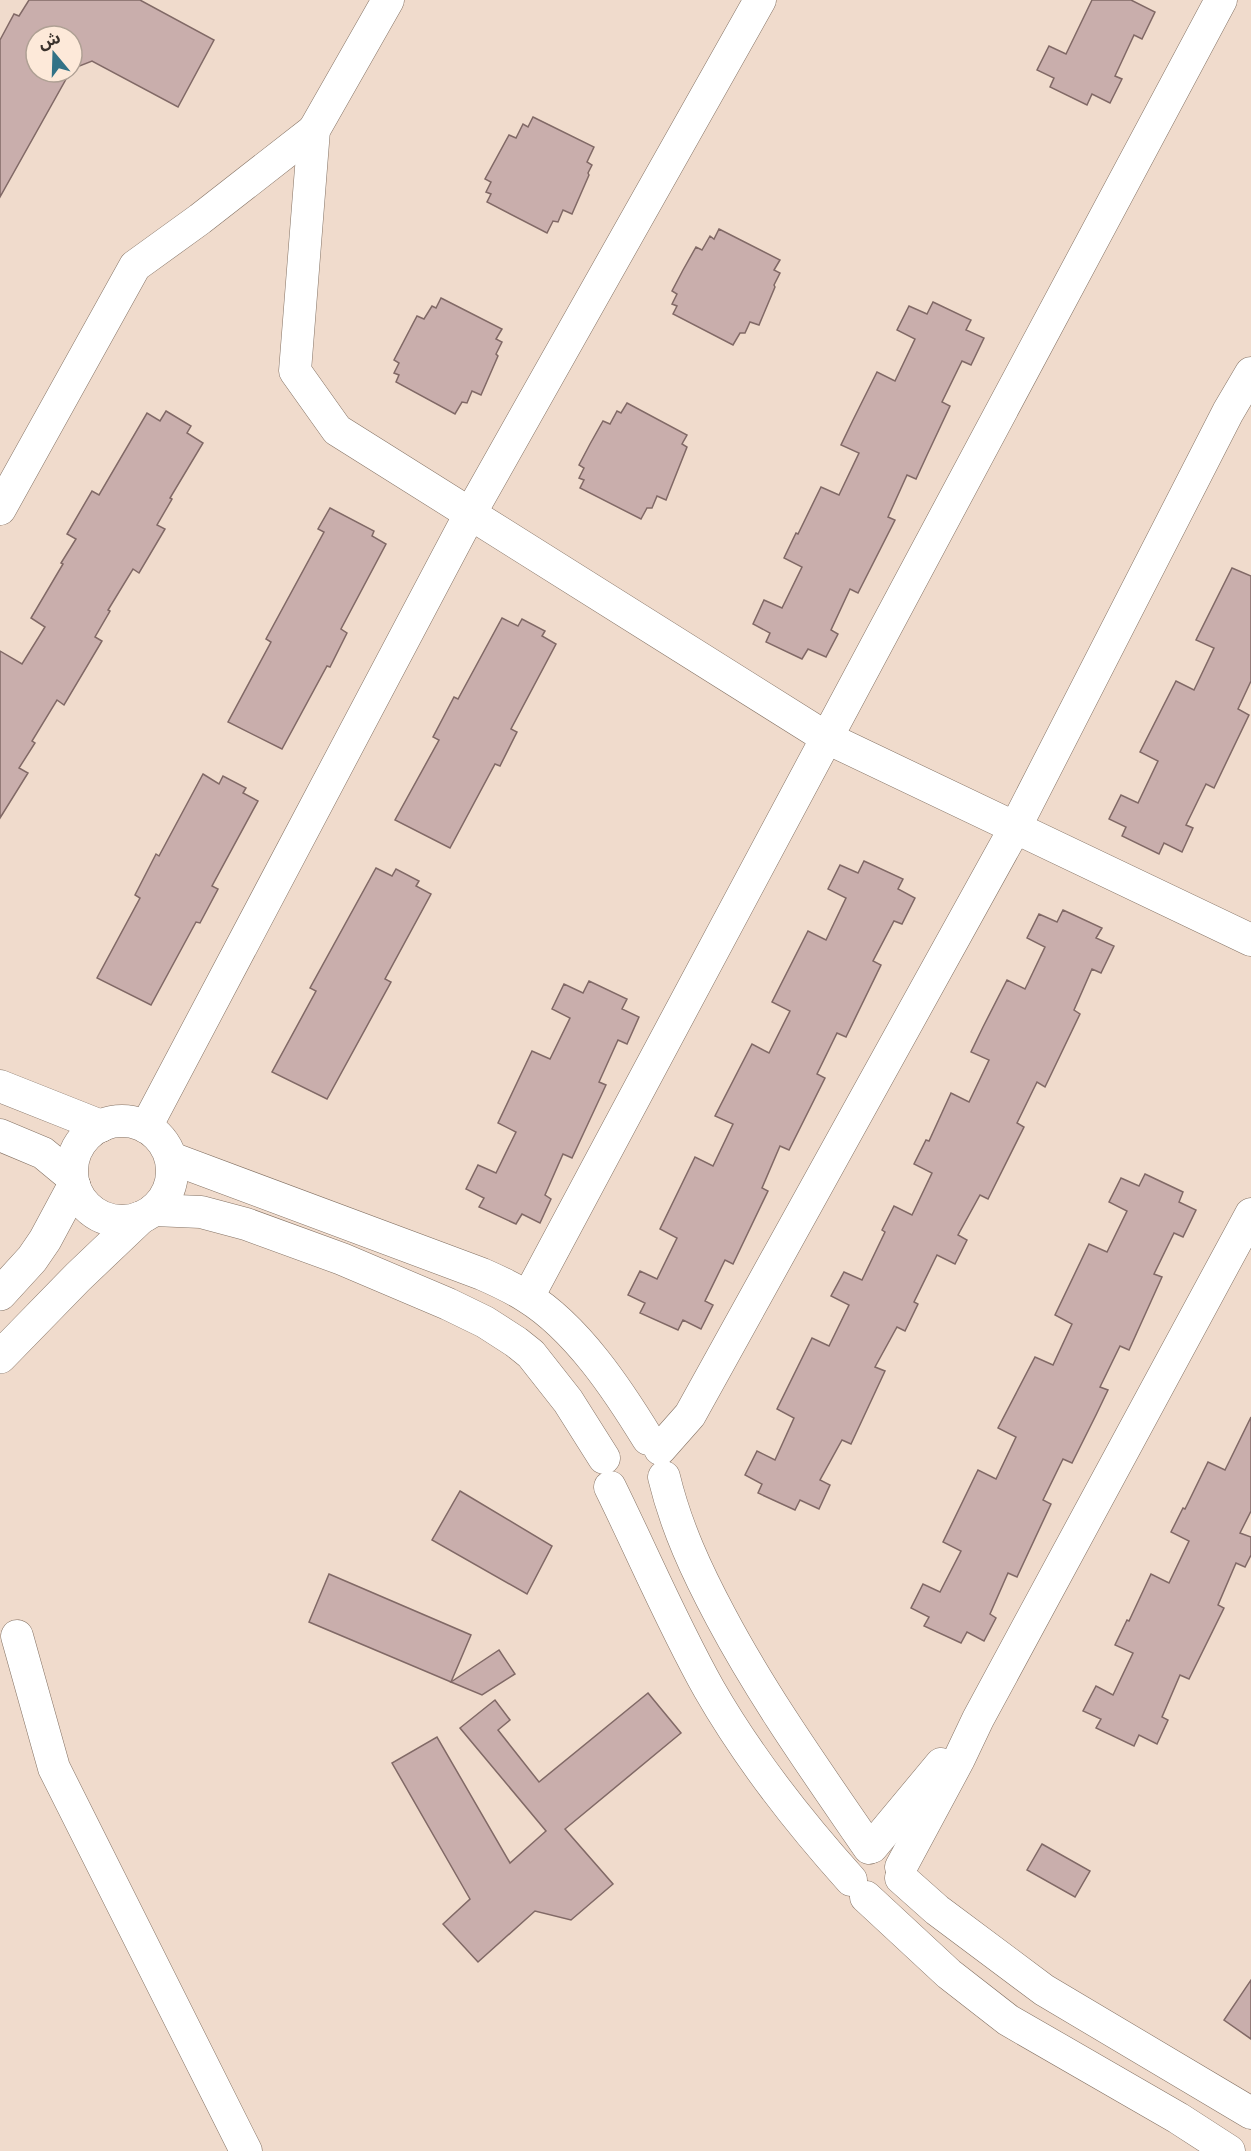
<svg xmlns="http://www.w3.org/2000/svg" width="1251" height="2151" font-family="Roboto,'Noto Sans Arabic',sans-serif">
	<rect width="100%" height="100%" fill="#f0dbcc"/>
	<g fill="#c9aeac" stroke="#816966" stroke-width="1.5">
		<path d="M 29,0 L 140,0 L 214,40 L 178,107 L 92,61 L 72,69 L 72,36 L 36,36 L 36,72 L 70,72 L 0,197 L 0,40 L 14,14 L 19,16 Z"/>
		<path d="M 1092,0 L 1131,0 L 1155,12 L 1142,39 L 1134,35 L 1115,76 L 1122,79 L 1110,103 L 1092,94 L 1087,105 L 1050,87 L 1054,78 L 1037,70 L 1049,46 L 1066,54 Z"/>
		<path d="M 533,117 L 594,147 L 587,162 L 592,165 L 588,173 L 589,175 L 572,214 L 563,210 L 558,222 L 553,221 L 547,233 L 487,202 L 491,194 L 486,192 L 491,182 L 485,179 L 509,135 L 516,138 L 523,124 L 528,127 Z"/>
		<path d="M 719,229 L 780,260 L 774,270 L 780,273 L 774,285 L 775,287 L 759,325 L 750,322 L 745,333 L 740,333 L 733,345 L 673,314 L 677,306 L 672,304 L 677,294 L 672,291 L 683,270 L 696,247 L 702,250 L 710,236 L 714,239 Z"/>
		<path d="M 441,298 L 502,329 L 496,339 L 502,342 L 496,354 L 498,356 L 481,395 L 472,391 L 467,403 L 462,402 L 455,414 L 396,382 L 399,375 L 394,373 L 399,363 L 394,360 L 417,316 L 424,319 L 432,306 L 436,308 Z"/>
		<path d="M 933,302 L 971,320 L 966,330 L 984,338 L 971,365 L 962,361 L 942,402 L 950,406 L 928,453 L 916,479 L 907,475 L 888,517 L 895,520 L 858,593 L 850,589 L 831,630 L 838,634 L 826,657 L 808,649 L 802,659 L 766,642 L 770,633 L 753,624 L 764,600 L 782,608 L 802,567 L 784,558 L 796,533 L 798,534 L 821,487 L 839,495 L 859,453 L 841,445 L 853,420 L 877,372 L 895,381 L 915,339 L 897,330 L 909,306 L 927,314 Z"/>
		<path d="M 627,403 L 687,435 L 682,444 L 687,447 L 666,500 L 657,496 L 652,508 L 647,508 L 641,519 L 580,488 L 584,480 L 579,478 L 584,468 L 579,465 L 590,444 L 603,421 L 610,424 L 617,411 L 621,413 Z"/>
		<path d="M 166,411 L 191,426 L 187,433 L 203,443 L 170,498 L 172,499 L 157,525 L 165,529 L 139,573 L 133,569 L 108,610 L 110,611 L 95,637 L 102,641 L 64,705 L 57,700 L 32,741 L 35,743 L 19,768 L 28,773 L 0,818 L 0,651 L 22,664 L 45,627 L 31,618 L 63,564 L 61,563 L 76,539 L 67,534 L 92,491 L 99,495 L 147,413 L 160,421 Z"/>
		<path d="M 330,508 L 374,531 L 372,536 L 386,544 L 341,629 L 347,633 L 330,667 L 327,666 L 282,749 L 228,722 L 271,642 L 266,639 L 324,532 L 318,529 Z"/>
		<path d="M 1232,568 L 1251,576 L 1251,681 L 1238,709 L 1249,715 L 1214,788 L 1206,784 L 1186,825 L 1193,828 L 1182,852 L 1164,843 L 1159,854 L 1122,836 L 1126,827 L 1109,819 L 1121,795 L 1138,803 L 1158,761 L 1140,752 L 1176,681 L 1194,690 L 1214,648 L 1196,640 Z"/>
		<path d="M 502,618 L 518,626 L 522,619 L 545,631 L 542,636 L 556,644 L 511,729 L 517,732 L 500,766 L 495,764 L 450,848 L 395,820 L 439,740 L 433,737 L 454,697 L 458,699 Z"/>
		<path d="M 203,774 L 219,784 L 223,776 L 246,788 L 243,793 L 258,801 L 212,886 L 218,889 L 200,923 L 196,922 L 151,1005 L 97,978 L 140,898 L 135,895 L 156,854 L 159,856 Z"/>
		<path d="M 864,861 L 903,879 L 898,889 L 915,898 L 902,924 L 894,921 L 873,961 L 881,965 L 846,1037 L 837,1033 L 817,1074 L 825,1078 L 789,1150 L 780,1146 L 762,1188 L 768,1191 L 733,1264 L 725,1260 L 705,1301 L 713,1305 L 701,1329 L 683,1320 L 678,1330 L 640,1313 L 645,1303 L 628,1295 L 640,1271 L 657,1279 L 677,1238 L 660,1229 L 695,1157 L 713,1166 L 733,1124 L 715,1116 L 752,1044 L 769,1053 L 790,1011 L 772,1002 L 808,931 L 826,940 L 846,898 L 828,889 L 840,865 L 858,873 Z"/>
		<path d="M 376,868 L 392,876 L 396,869 L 419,881 L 416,886 L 431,894 L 385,979 L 391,982 L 327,1099 L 272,1072 L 316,991 L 310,988 Z"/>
		<path d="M 1063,910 L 1102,928 L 1096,938 L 1114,946 L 1101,973 L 1092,969 L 1074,1010 L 1080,1014 L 1045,1087 L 1037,1082 L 1017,1123 L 1024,1127 L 988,1199 L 980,1195 L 958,1235 L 967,1240 L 955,1264 L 937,1255 L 914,1302 L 918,1304 L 905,1331 L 897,1327 L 875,1367 L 885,1371 L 851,1444 L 842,1440 L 820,1480 L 830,1485 L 819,1509 L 800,1500 L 795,1510 L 758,1493 L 762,1484 L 745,1475 L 757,1451 L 775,1460 L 794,1418 L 777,1409 L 812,1338 L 829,1346 L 849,1305 L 831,1296 L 844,1272 L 862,1280 L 885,1232 L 882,1230 L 894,1206 L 912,1215 L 932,1173 L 914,1164 L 926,1140 L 929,1141 L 951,1093 L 969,1102 L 989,1060 L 971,1052 L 983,1027 L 1007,980 L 1025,989 L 1045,947 L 1027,938 L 1039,914 L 1057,922 Z"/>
		<path d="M 589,981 L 627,999 L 622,1009 L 639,1017 L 627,1044 L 618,1040 L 599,1082 L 606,1085 L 572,1158 L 563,1154 L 545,1195 L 551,1199 L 540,1223 L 522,1214 L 516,1224 L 479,1207 L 484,1198 L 466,1189 L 478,1165 L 496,1173 L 516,1132 L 498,1123 L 532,1051 L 550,1059 L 570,1018 L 552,1009 L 564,984 L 583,993 Z"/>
		<path d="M 1145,1174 L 1183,1192 L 1179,1202 L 1196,1210 L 1183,1237 L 1174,1233 L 1154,1274 L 1162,1277 L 1129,1350 L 1120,1346 L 1100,1387 L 1108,1390 L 1096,1415 L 1072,1463 L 1063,1459 L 1043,1500 L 1051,1504 L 1017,1577 L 1008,1573 L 990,1614 L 996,1618 L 984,1641 L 967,1632 L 961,1643 L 924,1626 L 929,1617 L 911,1608 L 923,1584 L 940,1592 L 961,1551 L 943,1542 L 978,1470 L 996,1479 L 1016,1437 L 998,1428 L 1035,1357 L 1053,1365 L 1072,1324 L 1055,1315 L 1089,1244 L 1107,1252 L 1127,1211 L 1109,1202 L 1121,1178 L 1139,1186 Z"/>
		<path d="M 1251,1417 L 1251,1511 L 1240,1533 L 1251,1537 L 1251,1555 L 1245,1567 L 1236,1563 L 1218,1605 L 1224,1608 L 1189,1679 L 1180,1675 L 1162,1717 L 1168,1720 L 1157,1744 L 1139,1735 L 1134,1746 L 1096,1728 L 1101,1719 L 1083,1711 L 1096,1686 L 1113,1695 L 1133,1653 L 1115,1645 L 1127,1620 L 1129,1621 L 1151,1574 L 1169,1583 L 1189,1541 L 1171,1532 L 1183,1508 L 1185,1509 L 1208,1462 L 1225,1470 Z"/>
		<path d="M 460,1491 L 552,1546 L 527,1594 L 432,1540 Z"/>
		<path d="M 329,1574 L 471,1635 L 451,1682 L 309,1622 Z"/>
		<path d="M 499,1650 L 515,1674 L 482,1695 L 451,1682 Z"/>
		<path d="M 648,1693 L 681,1733 L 565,1829 L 613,1884 L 571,1920 L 535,1911 L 478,1962 L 443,1924 L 470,1899 L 392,1763 L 437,1737 L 510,1863 L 546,1831 L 460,1728 L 495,1700 L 510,1720 L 498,1730 L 539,1782 Z"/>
		<path d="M 1042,1844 L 1090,1871 L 1075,1897 L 1027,1870 Z"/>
		<path d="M 1251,1980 L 1251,2039 L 1224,2020 Z"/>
	</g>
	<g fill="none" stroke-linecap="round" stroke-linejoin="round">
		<defs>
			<g id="street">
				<path d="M 388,0 L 314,130 L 295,371 L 337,430 L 827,738 L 1251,940"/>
				<path d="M 0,509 L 135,266 L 200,219 L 314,130"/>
				<path d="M 0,1086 L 101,1126"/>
				<circle cx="122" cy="1171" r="50"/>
				<path d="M 146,1127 L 470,514 L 760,0"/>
				<path d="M 0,1135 L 43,1153 L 72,1177"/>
				<path d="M 171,1158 L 482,1274 C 498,1281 513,1288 527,1297 C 577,1328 618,1390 648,1439"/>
				<path d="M 154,1210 L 201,1212 L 246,1224 L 342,1259 L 448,1304 L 485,1322 L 516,1342 L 531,1354 L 568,1401 L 604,1458"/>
				<path d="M 528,1297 L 1221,0"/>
				<path d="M 660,1449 L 690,1415 L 1015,828 L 1228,412 L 1251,373"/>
				<path d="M 664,1477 C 676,1527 697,1572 721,1617 C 764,1698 817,1772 869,1848"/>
				<path d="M 610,1487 C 643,1554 672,1623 709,1689 C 748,1757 798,1821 851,1880"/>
				<path d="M 17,1636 L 54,1768 L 246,2151"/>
				<path d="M 872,1847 L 941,1764"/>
				<path d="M 901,1867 L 959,1759 L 978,1719 L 1251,1214"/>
				<path d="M 901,1878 L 937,1910 L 1044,1990 L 1251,2113"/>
				<path d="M 866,1897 L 949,1974 L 1008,2020 L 1178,2118 L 1229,2151"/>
			</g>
			<g id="secondary">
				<path d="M 0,1294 L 32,1259 L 45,1240 L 74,1186"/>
				<path d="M 0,1357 L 78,1277 L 140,1218"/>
			</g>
		</defs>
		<use href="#street" stroke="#847264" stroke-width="33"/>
		<use href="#secondary" stroke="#847264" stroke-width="34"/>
		<use href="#street" stroke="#fff" stroke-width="32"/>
		<use href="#secondary" stroke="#fff" stroke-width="33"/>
	</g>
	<g transform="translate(54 54) rotate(341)"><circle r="28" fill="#fde9d9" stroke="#afa094" stroke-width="1.5"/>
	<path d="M0-4.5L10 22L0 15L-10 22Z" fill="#327286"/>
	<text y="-9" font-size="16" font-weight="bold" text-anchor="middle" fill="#3a322c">ش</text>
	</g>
</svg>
